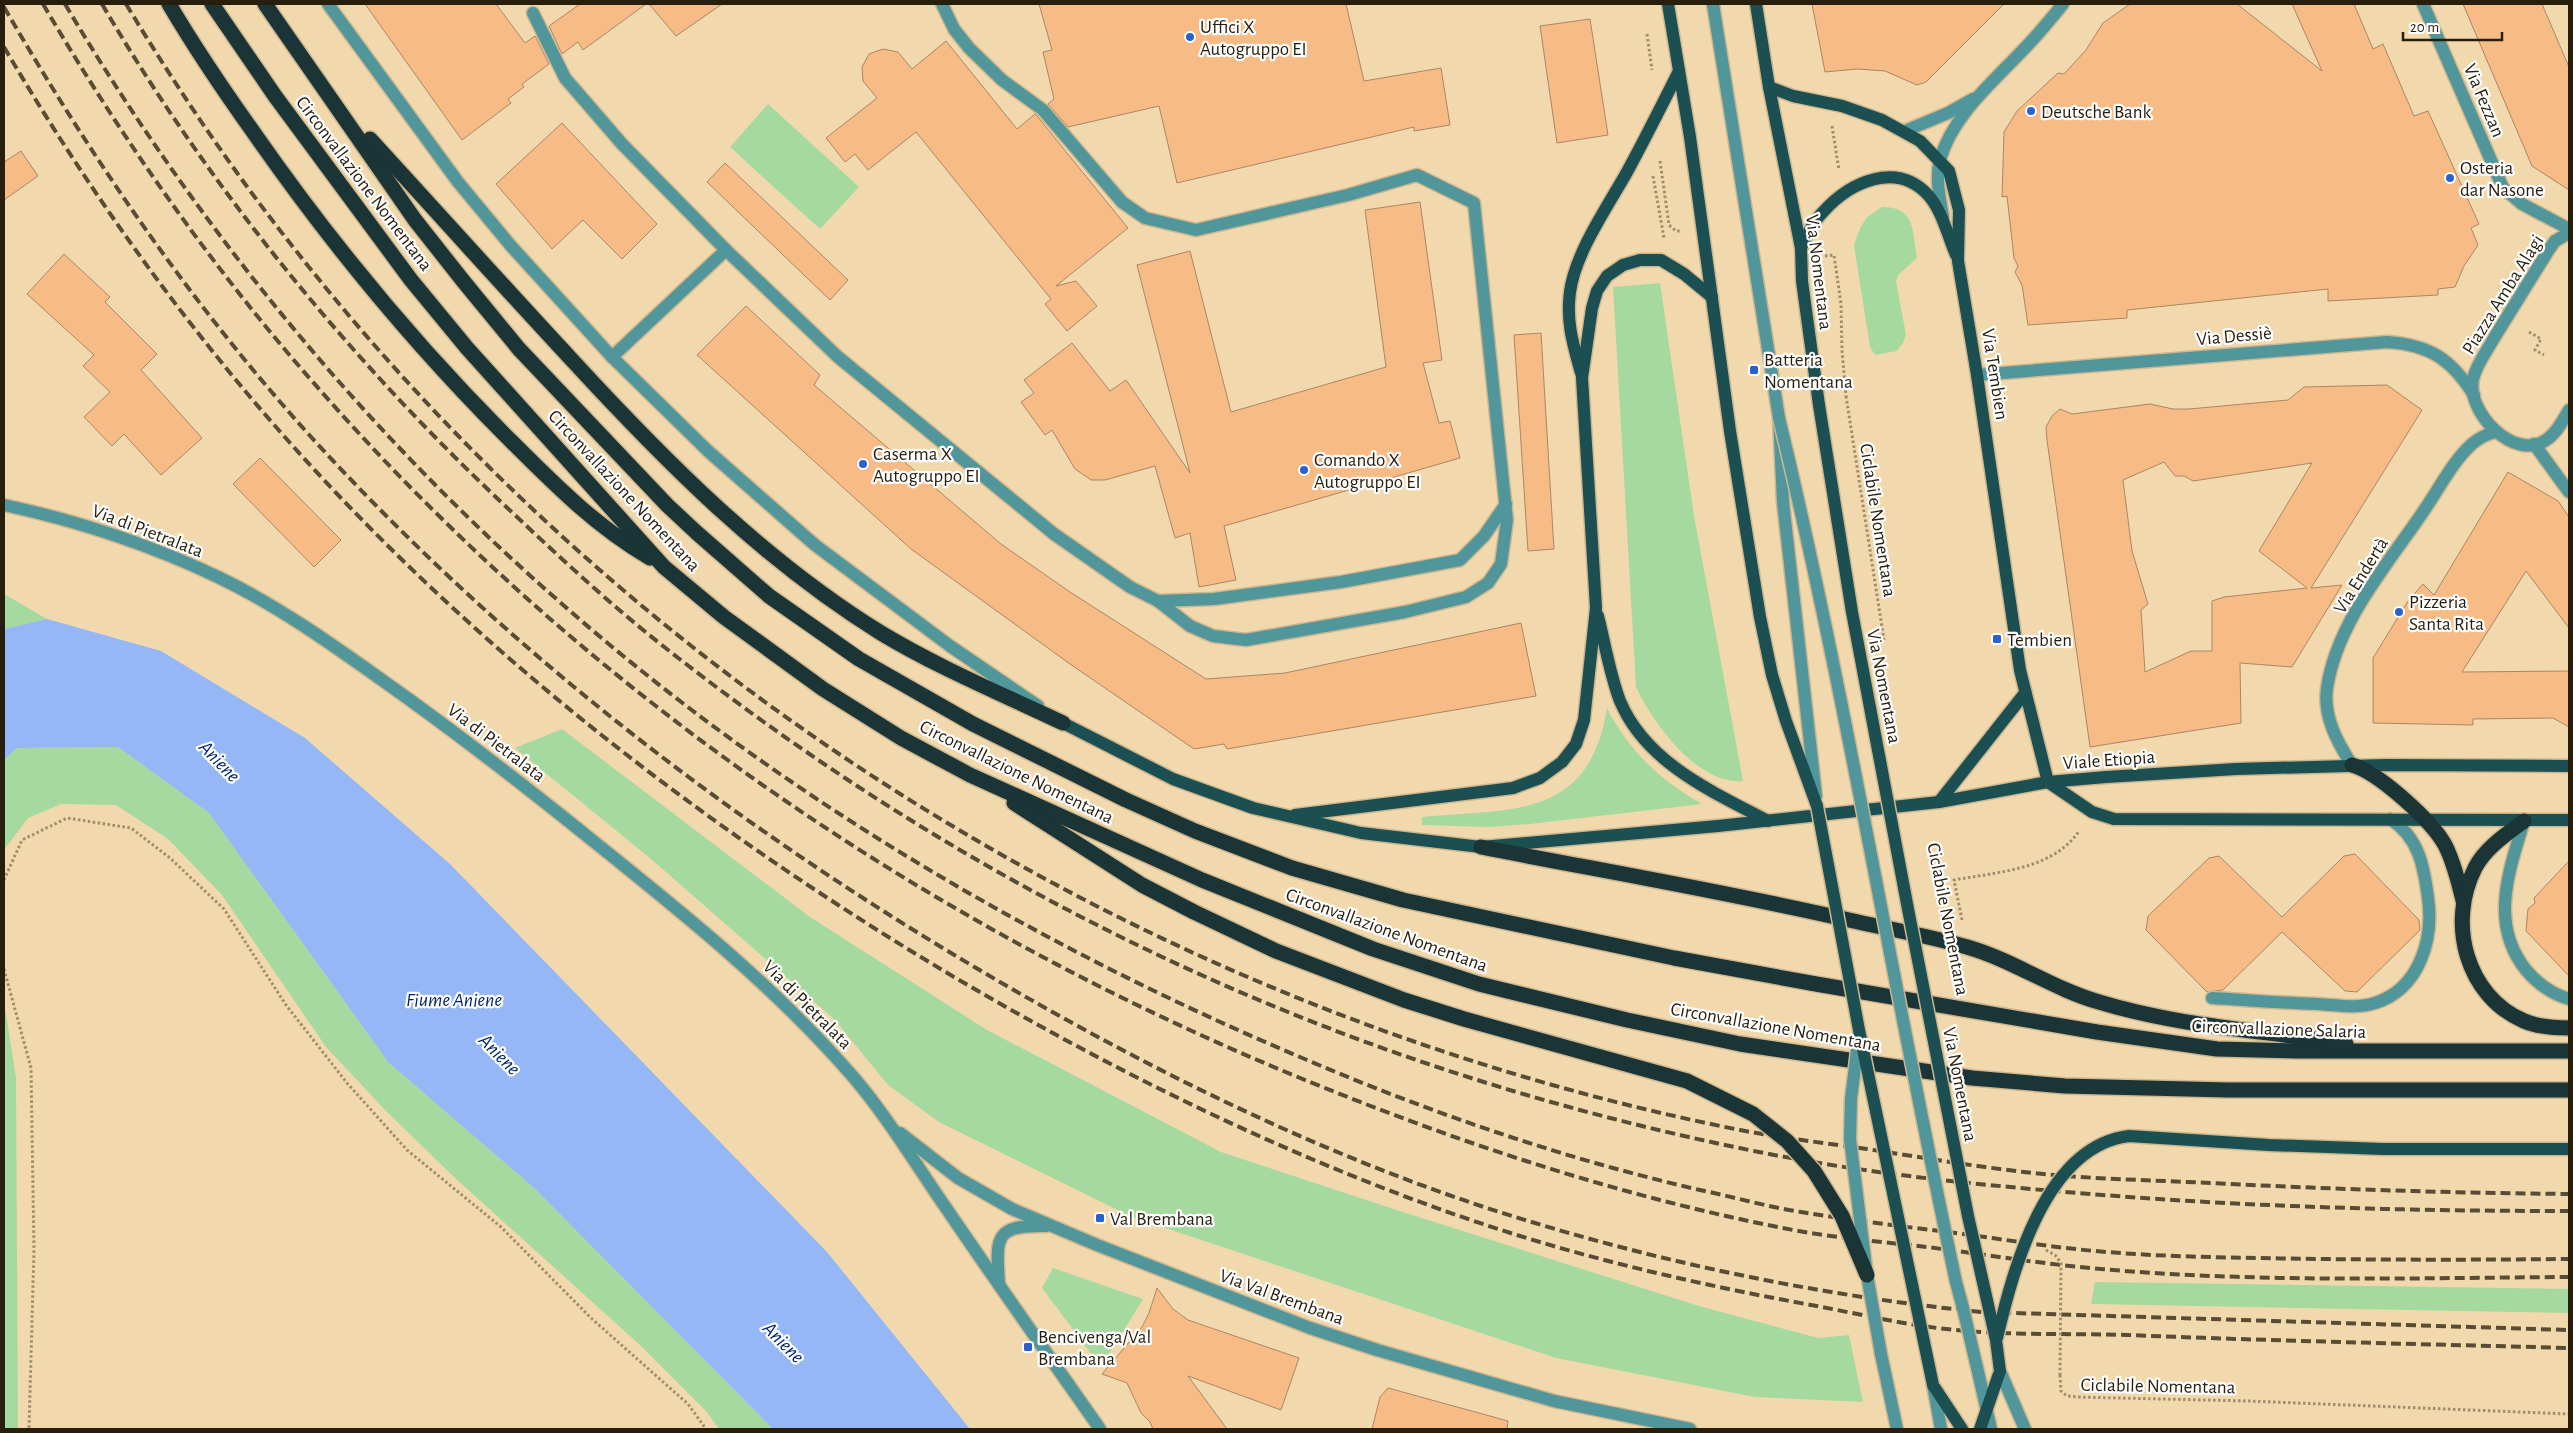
<svg xmlns="http://www.w3.org/2000/svg" width="2573" height="1433" font-family="'Alegreya Sans',sans-serif">
	<rect width="100%" height="100%" fill="#f2d9ad"/>
	<g fill="#a6d99f">
		<path d="M 768,104 L 859,187 L 820,229 L 730,147 Z"/>
		<path d="M 1882,207 C 1916,207 1912,231 1917,258 L 1898,275 L 1896,281 L 1906,335 L 1903,343 L 1897,351 L 1875,355 L 1870,347 L 1854,245 L 1860,228 L 1867,217 Z"/>
		<path d="M 1660,283 L 1694,516 L 1743,781 C 1697,785 1653,723 1636,687 L 1613,287 Z"/>
		<path d="M 4,594 L 47,619 L 4,629 Z"/>
		<path d="M 1607,708 C 1628,750 1661,781 1702,804 L 1530,824 L 1489,827 L 1422,825 L 1422,817 C 1513,808 1589,820 1607,708 Z"/>
		<path d="M 562,729 L 810,917 L 987,1030 L 1221,1152 L 1406,1213 L 1699,1306 L 1818,1338 L 1849,1335 L 1863,1402 L 1755,1397 L 1556,1358 L 1132,1217 L 939,1122 L 888,1085 L 834,1019 L 651,859 L 515,748 Z"/>
		<path d="M 118,747 L 209,813 L 388,1062 L 533,1187 L 773,1429 L 719,1429 L 707,1412 L 640,1345 L 455,1178 L 386,1111 L 326,1047 L 222,895 L 168,839 L 116,805 L 61,804 L 28,818 L 4,850 L 4,760 L 17,748 Z"/>
		<path d="M 4,1001 L 16,1078 L 18,1429 L 4,1429 Z"/>
		<path d="M 1053,1268 L 1143,1299 L 1101,1367 L 1042,1288 Z"/>
		<path d="M 2095,1282 L 2569,1289 L 2569,1313 L 2091,1304 Z"/>
	</g>
	<path fill="#95b7f6" d="M 47,619 L 161,651 L 305,738 L 450,864 L 827,1252 L 970,1429 L 773,1429 L 533,1187 L 388,1062 L 209,813 L 118,747 L 17,748 L 4,760 L 4,629 Z"/>
	<g fill="#f7bb86" stroke="#ab8666" fill-rule="evenodd">
		<path d="M 365,4 L 496,4 L 525,43 L 535,36 L 549,64 L 522,84 L 524,87 L 508,99 L 511,103 L 462,140 Z"/>
		<path d="M 580,4 L 646,4 L 583,50 L 578,42 L 562,54 L 549,26 Z"/>
		<path d="M 649,4 L 722,4 L 676,36 Z"/>
		<path d="M 1039,4 L 1346,4 L 1364,81 L 1441,68 L 1450,125 L 1414,131 L 1414,127 L 1177,183 L 1159,106 L 1068,127 L 1048,104 L 1054,99 L 1043,52 L 1052,50 Z"/>
		<path d="M 1812,4 L 2004,4 L 1926,82 L 1917,85 L 1885,71 L 1857,69 L 1825,72 Z"/>
		<path d="M 2130,4 L 2237,4 L 2322,71 L 2292,4 L 2354,4 L 2373,49 L 2383,44 L 2414,116 L 2428,111 L 2479,224 L 2471,228 L 2478,245 L 2464,266 L 2455,287 L 2438,289 L 2438,295 L 2328,301 L 2328,289 L 2127,310 L 2127,318 L 2028,325 L 2022,285 L 2015,272 L 2018,266 L 2014,258 L 2007,196 L 2002,197 L 2004,132 L 2017,111 L 2058,73 L 2064,74 L 2086,50 L 2103,23 Z"/>
		<path d="M 2463,4 L 2542,4 L 2569,67 L 2569,190 L 2532,166 Z"/>
		<path d="M 1590,19 L 1608,135 L 1557,143 L 1540,26 Z"/>
		<path d="M 946,41 L 1017,129 L 1035,114 L 1037,116 L 1128,228 L 1056,286 L 1076,281 L 1097,306 L 1067,331 L 1045,304 L 1051,299 L 916,132 L 868,170 L 855,154 L 845,162 L 826,138 L 877,98 L 863,81 L 862,67 L 869,54 L 883,49 L 898,52 L 912,69 Z"/>
		<path d="M 562,123 L 657,224 L 622,259 L 583,220 L 552,249 L 496,184 Z"/>
		<path d="M 21,151 L 38,176 L 4,200 L 4,162 Z"/>
		<path d="M 725,163 L 848,280 L 830,300 L 707,182 Z"/>
		<path d="M 1420,202 L 1442,360 L 1423,363 L 1439,423 L 1450,421 L 1460,458 L 1224,526 L 1236,580 L 1199,587 L 1190,533 L 1175,538 L 1155,466 L 1105,480 L 1091,480 L 1075,469 L 1052,430 L 1045,435 L 1021,402 L 1034,393 L 1024,380 L 1072,343 L 1110,391 L 1126,380 L 1190,473 L 1137,265 L 1190,251 L 1231,412 L 1386,367 L 1365,210 Z"/>
		<path d="M 64,254 L 110,297 L 105,302 L 157,354 L 141,370 L 202,438 L 161,475 L 124,434 L 112,446 L 84,417 L 110,392 L 83,366 L 94,355 L 27,294 Z"/>
		<path d="M 746,306 L 820,375 L 814,385 L 1001,544 L 1070,592 L 1206,679 L 1285,673 L 1521,623 L 1536,696 L 1227,749 L 1224,744 L 1194,749 L 1070,664 L 911,549 L 697,355 Z"/>
		<path d="M 1541,333 L 1554,549 L 1528,551 L 1514,335 Z"/>
		<path d="M 2387,385 L 2422,410 L 2311,588 L 2342,585 L 2292,667 L 2240,663 L 2241,723 L 2090,747 L 2047,440 L 2046,427 L 2052,416 L 2060,409 L 2072,414 L 2150,404 L 2173,409 L 2189,409 L 2288,400 L 2304,387 ZM 2164,462 L 2175,476 L 2184,476 L 2193,481 L 2312,463 L 2259,551 L 2307,588 L 2224,597 L 2212,601 L 2212,651 L 2191,651 L 2145,672 L 2141,610 L 2148,604 L 2132,551 L 2123,480 Z"/>
		<path d="M 260,458 L 341,540 L 314,567 L 233,484 Z"/>
		<path d="M 2508,472 L 2558,501 L 2569,517 L 2569,628 L 2526,571 L 2462,672 L 2569,671 L 2569,727 L 2553,718 L 2473,719 L 2473,725 L 2373,723 L 2373,658 L 2408,601 L 2423,584 L 2434,595 Z"/>
		<path d="M 2355,854 L 2419,920 L 2420,930 L 2357,992 L 2345,991 L 2282,932 L 2223,990 L 2207,992 L 2146,930 L 2148,916 L 2209,858 L 2219,856 L 2282,917 L 2344,856 Z"/>
		<path d="M 2569,861 L 2569,976 L 2526,931 L 2528,909 L 2535,903 L 2534,898 Z"/>
		<path d="M 1157,1288 L 1173,1309 L 1188,1320 L 1299,1358 L 1281,1410 L 1188,1376 L 1227,1429 L 1153,1429 L 1150,1422 L 1141,1413 L 1127,1383 L 1102,1374 L 1142,1327 L 1149,1313 Z"/>
		<path d="M 1388,1388 L 1508,1421 L 1507,1429 L 1372,1429 L 1380,1397 Z"/>
	</g>
	<g fill="none" stroke-linecap="round" stroke-linejoin="round">
		<defs>
			<g id="minor">
				<path d="M 328,4 L 458,182 L 511,246 L 612,357 L 708,451 L 815,545 L 950,646 L 1038,706"/>
				<path d="M 1713,4 L 1779,418 L 1783,502 L 1816,796"/>
				<path d="M 2423,4 L 2503,188 L 2522,204 L 2569,229"/>
				<path d="M 533,13 L 565,78 L 622,144 L 726,250 L 612,357"/>
				<path d="M 1905,131 L 1948,113 L 1973,99"/>
				<path d="M 1943,217 C 1940,199 1935,178 1940,160 C 1952,116 1993,82 2023,50 C 2037,36 2050,20 2063,4"/>
				<path d="M 2569,233 L 2555,241 L 2548,251 C 2530,280 2512,309 2494,338 C 2487,351 2476,365 2473,379 C 2466,412 2514,462 2546,440 C 2557,433 2563,420 2569,410"/>
				<path d="M 726,250 L 838,357 L 1054,534 L 1130,587 L 1158,601 L 1190,626 L 1213,636 L 1246,640 L 1405,612 L 1466,597 L 1488,583 L 1501,564 L 1507,520 L 1474,203 L 1417,175 L 1348,195 L 1196,230 L 1145,218 L 1122,202 L 1043,110 L 1002,80 L 969,48 L 954,29 L 942,4"/>
				<path d="M 1977,375 L 2387,342 C 2430,345 2451,359 2474,395"/>
				<path d="M 2534,444 L 2569,492"/>
				<path d="M 4,505 C 78,521 151,545 220,578 C 278,606 330,643 382,680 C 450,728 516,779 582,832 C 677,908 775,986 855,1079 C 888,1118 915,1163 944,1205 C 995,1280 1048,1355 1100,1429"/>
				<path d="M 1158,601 L 1214,599 L 1341,582 L 1460,560 L 1484,536 L 1506,504"/>
				<path d="M 2352,765 C 2337,742 2323,716 2327,688 C 2337,621 2389,563 2425,509 C 2440,487 2453,461 2472,444 C 2479,438 2487,434 2495,432"/>
				<path d="M 2524,821 C 2509,871 2489,924 2526,970 C 2538,984 2551,994 2569,999"/>
				<path d="M 2212,998 C 2247,1000 2283,1003 2318,1004 C 2337,1005 2357,1009 2375,1003 C 2419,989 2434,940 2428,898 C 2424,867 2419,837 2390,819"/>
				<path d="M 900,1133 L 958,1178 L 1012,1209 L 1097,1245 L 1310,1328 L 1377,1350 L 1554,1401 L 1690,1429"/>
				<path d="M 1956,1282 L 1963,1308"/>
				<path d="M 999,1284 C 996,1237 994,1225 1046,1226"/>
				<path d="M 1881,1354 L 1897,1429"/>
				<path d="M 2000,1371 L 2025,1429"/>
				<path d="M 1979,1376 L 1991,1429"/>
				<path d="M 1933,1385 L 1941,1429"/>
			</g>
			<g id="major">
				<path d="M 1668,4 L 1690,137 L 1730,431 L 1760,617 L 1772,675 L 1786,721 L 1817,806"/>
				<path d="M 1756,4 L 1769,87 L 1801,248 L 1802,281 L 1819,405"/>
				<path d="M 1769,87 L 1793,96 L 1842,106 L 1882,120 L 1920,141 L 1949,171 L 1959,210 L 1958,261 L 1977,375 L 2020,670 L 2048,782"/>
				<path d="M 1801,248 C 1807,235 1813,222 1823,212 C 1850,182 1897,160 1929,196 C 1942,211 1948,236 1956,255"/>
				<path d="M 1581,373 C 1573,344 1566,322 1570,292 C 1575,253 1608,206 1627,172 C 1645,139 1662,105 1679,71"/>
				<path d="M 1598,616 C 1605,644 1610,675 1620,701 C 1646,763 1713,792 1768,821"/>
				<path d="M 1063,723 L 1173,779 L 1253,808 L 1361,833 L 1481,847 L 1718,826 L 1939,802 L 2048,782 L 2106,777 L 2236,769 L 2385,765 L 2569,766"/>
				<path d="M 2048,782 L 2092,812 L 2114,819 L 2569,820"/>
				<path d="M 1939,802 L 2025,693"/>
				<path d="M 1295,815 L 1513,788 L 1540,778 L 1562,762 L 1576,744 L 1584,720 L 1596,608 L 1582,378 L 1592,308 L 1597,291 L 1607,276 L 1623,265 L 1640,260 L 1661,260 L 1684,274 L 1712,297"/>
				<path d="M 1933,1385 L 1962,1429"/>
				<path d="M 1980,1429 L 2000,1371"/>
			</g>
			<g id="highway">
				<path d="M 169,4 C 195,48 224,91 254,133 C 330,242 413,343 507,437 C 552,482 595,526 650,558"/>
				<path d="M 212,4 L 275,96 L 411,280 L 467,348 L 664,567 L 724,617 L 823,689 L 901,738 L 970,775 L 1202,880 L 1373,949 L 1479,984 L 1627,1020 L 1740,1044 L 1972,1078 L 2065,1086 L 2228,1090 L 2569,1090"/>
				<path d="M 265,4 L 415,220 L 464,282 L 519,349 L 667,505 L 697,533 L 769,596 L 859,659 L 973,724 L 1126,800 L 1195,831 L 1292,868 L 1403,900 L 1674,958 L 1816,984 L 2097,1032 L 2217,1049 L 2298,1051 L 2569,1051"/>
				<path d="M 370,139 C 437,212 504,287 572,360 C 665,461 763,560 881,633 C 939,668 1002,694 1063,723"/>
				<path d="M 2352,765 C 2378,772 2432,821 2445,845 C 2454,862 2458,881 2463,900"/>
				<path d="M 1014,803 L 1142,885 L 1194,912"/>
				<path d="M 2524,821 C 2507,834 2485,848 2475,868 C 2447,923 2466,996 2524,1021 C 2538,1027 2554,1028 2569,1028"/>
				<path d="M 1481,847 C 1604,871 1727,892 1849,920 C 1889,929 1929,936 1967,947 C 2013,960 2053,989 2099,1002 C 2181,1027 2262,1030 2346,1044"/>
			</g>
		</defs>
		<use href="#minor" stroke="#cdb790" stroke-width="15"/>
		<use href="#major" stroke="#cdb790" stroke-width="15"/>
		<use href="#highway" stroke="#cdb790" stroke-width="18"/>
		<g stroke="#a08d6c" stroke-width="3" stroke-dasharray="2.5 2.5" stroke-linecap="butt">
			<path d="M 1647,34 L 1652,70"/>
			<path d="M 1832,126 L 1839,170"/>
			<path d="M 1660,161 L 1669,225 L 1676,231 L 1680,231"/>
			<path d="M 1653,176 L 1664,238"/>
			<path d="M 1825,256 L 1834,255 L 1841,304 L 1842,351 L 1846,396"/>
			<path d="M 2529,332 L 2541,339 L 2535,350 L 2544,355"/>
			<path d="M 4,880 L 22,840 L 67,818 L 131,828 L 170,858 L 224,909 L 286,1005 L 347,1083 L 407,1150 L 501,1227 L 591,1318 L 688,1404 L 706,1429"/>
			<path d="M 1962,920 L 1954,880 C 1997,872 2053,870 2079,831"/>
			<path d="M 4,969 L 31,1068 L 34,1249 L 29,1429"/>
			<path d="M 2060,1375 L 2061,1391 L 2067,1396 L 2077,1397 L 2248,1401 L 2569,1414"/>
		</g>
		<use href="#minor" stroke="#50969b" stroke-width="12"/>
		<use href="#major" stroke="#1c4f52" stroke-width="12"/>
		<use href="#highway" stroke="#1b3436" stroke-width="15"/>
		<g stroke="#594c34" stroke-width="4" stroke-dasharray="10 5" stroke-linecap="butt">
			<path d="M 43,4 C 121,137 210,265 312,381 C 588,698 945,938 1335,1092 C 1483,1151 1636,1200 1793,1230 C 1837,1238 1883,1242 1927,1247 C 1981,1254 2036,1263 2090,1268 C 2249,1283 2410,1278 2569,1277"/>
			<path d="M 65,4 C 196,225 360,426 553,596 C 773,792 1036,946 1307,1060 C 1434,1114 1565,1159 1700,1190 C 1734,1197 1768,1207 1801,1212 C 1855,1221 1909,1227 1963,1234 C 2007,1240 2051,1247 2095,1251 C 2149,1256 2204,1257 2258,1258 C 2362,1260 2466,1260 2569,1259"/>
			<path d="M 102,4 C 209,187 346,355 500,501 C 553,551 606,601 663,646 C 991,905 1349,1070 1759,1152 C 1869,1174 1979,1185 2090,1194 C 2250,1207 2409,1211 2569,1211"/>
			<path d="M 126,4 C 178,90 234,173 297,252 C 654,705 1175,1018 1740,1130 C 1782,1138 1825,1143 1867,1149 C 1919,1157 1972,1166 2024,1172 C 2084,1179 2149,1180 2210,1183 C 2330,1189 2449,1193 2569,1194"/>
			<path d="M 4,7 C 99,171 207,327 337,465 C 543,684 787,863 1049,1010 C 1188,1088 1335,1158 1487,1208 C 1647,1260 1813,1295 1981,1312 L 2569,1330"/>
			<path d="M 4,47 C 99,209 210,361 340,497 C 518,684 728,842 949,974 C 1115,1072 1289,1158 1471,1220 C 1582,1258 1696,1284 1811,1305 C 1855,1313 1900,1324 1946,1329 C 2006,1336 2067,1333 2128,1335 C 2275,1341 2422,1344 2569,1348"/>
		</g>
		<defs>
			<g id="minor-bridge">
				<path d="M 1779,418 C 1848,704 1894,995 1956,1282"/>
				<path d="M 1859,1035 L 1851,1099 L 1850,1139 L 1867,1275 L 1881,1354"/>
				<path d="M 1963,1308 L 1979,1376"/>
			</g>
			<g id="major-bridge">
				<path d="M 1819,405 L 1852,612 L 1908,909 L 1968,1216 L 1996,1340 L 2000,1371"/>
				<path d="M 1817,806 L 1859,1030 L 1933,1385"/>
				<path d="M 1997,1338 C 2013,1270 2045,1146 2129,1136 L 2269,1145 L 2383,1149 L 2569,1149"/>
			</g>
			<path id="highway-bridge" d="M 1194,912 L 1276,951 L 1404,1000 L 1464,1019 L 1687,1081 L 1753,1114 L 1787,1141 L 1814,1171 L 1842,1216 L 1867,1275"/>
		</defs>
		<use href="#minor-bridge" stroke="#cdb790" stroke-width="15" stroke-linecap="butt"/>
		<use href="#major-bridge" stroke="#cdb790" stroke-width="15" stroke-linecap="butt"/>
		<use href="#highway-bridge" stroke="#cdb790" stroke-width="18" stroke-linecap="butt"/>
		<g stroke="#a08d6c" stroke-width="3" stroke-dasharray="2.5 2.5" stroke-linecap="butt">
			<path d="M 1846,396 L 1884,640"/>
			<path d="M 2046,1250 L 2055,1255 L 2061,1263 L 2060,1375"/>
		</g>
		<use href="#minor-bridge" stroke="#50969b" stroke-width="12"/>
		<use href="#major-bridge" stroke="#1c4f52" stroke-width="12"/>
		<use href="#highway-bridge" stroke="#1b3436" stroke-width="15"/>
	</g>
	<g fill="#2962cf" stroke="#fefefe" stroke-width="2">
		<circle cx="1190" cy="37" r="5"/>
		<circle cx="2031" cy="111" r="5"/>
		<circle cx="2450" cy="178" r="5"/>
		<rect x="1749" y="365" width="10" height="10" rx="2.5"/>
		<circle cx="863" cy="464" r="5"/>
		<circle cx="1304" cy="470" r="5"/>
		<circle cx="2399" cy="612" r="5"/>
		<rect x="1992" y="634" width="10" height="10" rx="2.5"/>
		<rect x="1095" y="1213" width="10" height="10" rx="2.5"/>
		<rect x="1023" y="1342" width="10" height="10" rx="2.5"/>
	</g>
	<g text-anchor="middle" stroke-width="4.5" stroke-linejoin="round" paint-order="stroke">
		<g font-size="19" fill="#271e0d" stroke="#fefefe" text-anchor="start">
			<text x="1200" y="33">Uffici X<tspan x="1200" dy="22">Autogruppo EI</tspan></text>
			<text x="2041" y="118">Deutsche Bank</text>
			<text x="2460" y="174">Osteria<tspan x="2460" dy="22">dar Nasone</tspan></text>
			<text x="1764" y="366">Batteria<tspan x="1764" dy="22">Nomentana</tspan></text>
			<text x="873" y="460">Caserma X<tspan x="873" dy="22">Autogruppo EI</tspan></text>
			<text x="1314" y="466">Comando X<tspan x="1314" dy="22">Autogruppo EI</tspan></text>
			<text x="2409" y="608">Pizzeria<tspan x="2409" dy="22">Santa Rita</tspan></text>
			<text x="2007" y="646">Tembien</text>
			<text x="1110" y="1225">Val Brembana</text>
			<text x="1038" y="1343">Bencivenga/Val<tspan x="1038" dy="22">Brembana</tspan></text>
		</g>
		<g font-size="19" fill="#271e0d" stroke="#fefefe">
			<text transform="translate(2485 100) rotate(67)" y="7">Via Fezzan</text>
			<text transform="translate(365 183) rotate(53)" y="7">Circonvallazione Nomentana</text>
			<text transform="translate(1820 272) rotate(83)" y="7">Via Nomentana</text>
			<text transform="translate(2502 294) rotate(-58)" y="7">Piazza Amba Alagi</text>
			<text transform="translate(2234 335) rotate(-5)" y="7">Via Dessiè</text>
			<text transform="translate(1996 374) rotate(81)" y="7">Via Tembien</text>
			<text transform="translate(625 490) rotate(47)" y="7">Circonvallazione Nomentana</text>
			<text transform="translate(1879 520) rotate(81)" y="7">Ciclabile Nomentana</text>
			<text transform="translate(148 530) rotate(21)" y="7">Via di Pietralata</text>
			<text transform="translate(2360 575) rotate(-58)" y="7">Via Endertà</text>
			<text transform="translate(1885 686) rotate(79)" y="7">Via Nomentana</text>
			<text transform="translate(497 742) rotate(37)" y="7">Via di Pietralata</text>
			<text transform="translate(2109 759) rotate(-4)" y="7">Viale Etiopia</text>
			<text transform="translate(1017 771) rotate(26)" y="7">Circonvallazione Nomentana</text>
			<text transform="translate(1949 919) rotate(79)" y="7">Ciclabile Nomentana</text>
			<text transform="translate(1387 929) rotate(20)" y="7">Circonvallazione Nomentana</text>
			<text transform="translate(808 1004) rotate(45)" y="7">Via di Pietralata</text>
			<text transform="translate(1776 1026) rotate(10)" y="7">Circonvallazione Nomentana</text>
			<text transform="translate(2279 1028) rotate(2)" y="7">Circonvallazione Salaria</text>
			<text transform="translate(1961 1084) rotate(79)" y="7">Via Nomentana</text>
			<text transform="translate(1282 1296) rotate(20)" y="7">Via Val Brembana</text>
			<text transform="translate(2158 1385) rotate(1)" y="7">Ciclabile Nomentana</text>
		</g>
		<g font-size="20" font-style="italic" fill="#03256b" stroke="#fefefe">
			<text transform="translate(220 761) rotate(46)" y="7">Aniene</text>
			<text x="454" y="1006">Fiume Aniene</text>
			<text transform="translate(500 1054) rotate(45)" y="7">Aniene</text>
			<text transform="translate(784 1342) rotate(45)" y="7">Aniene</text>
		</g>
	</g>
	<rect width="2573" height="1433" fill="none" stroke="#271e0d" stroke-width="10"/>
	<path d="M2403 32v8h99v-8" fill="none" stroke="#271e0d" stroke-width="2.5"/>
	<text x="2410" y="32" font-size="15" fill="#271e0d" stroke="#fefefe" stroke-width="4" paint-order="stroke">20 m</text>
</svg>
